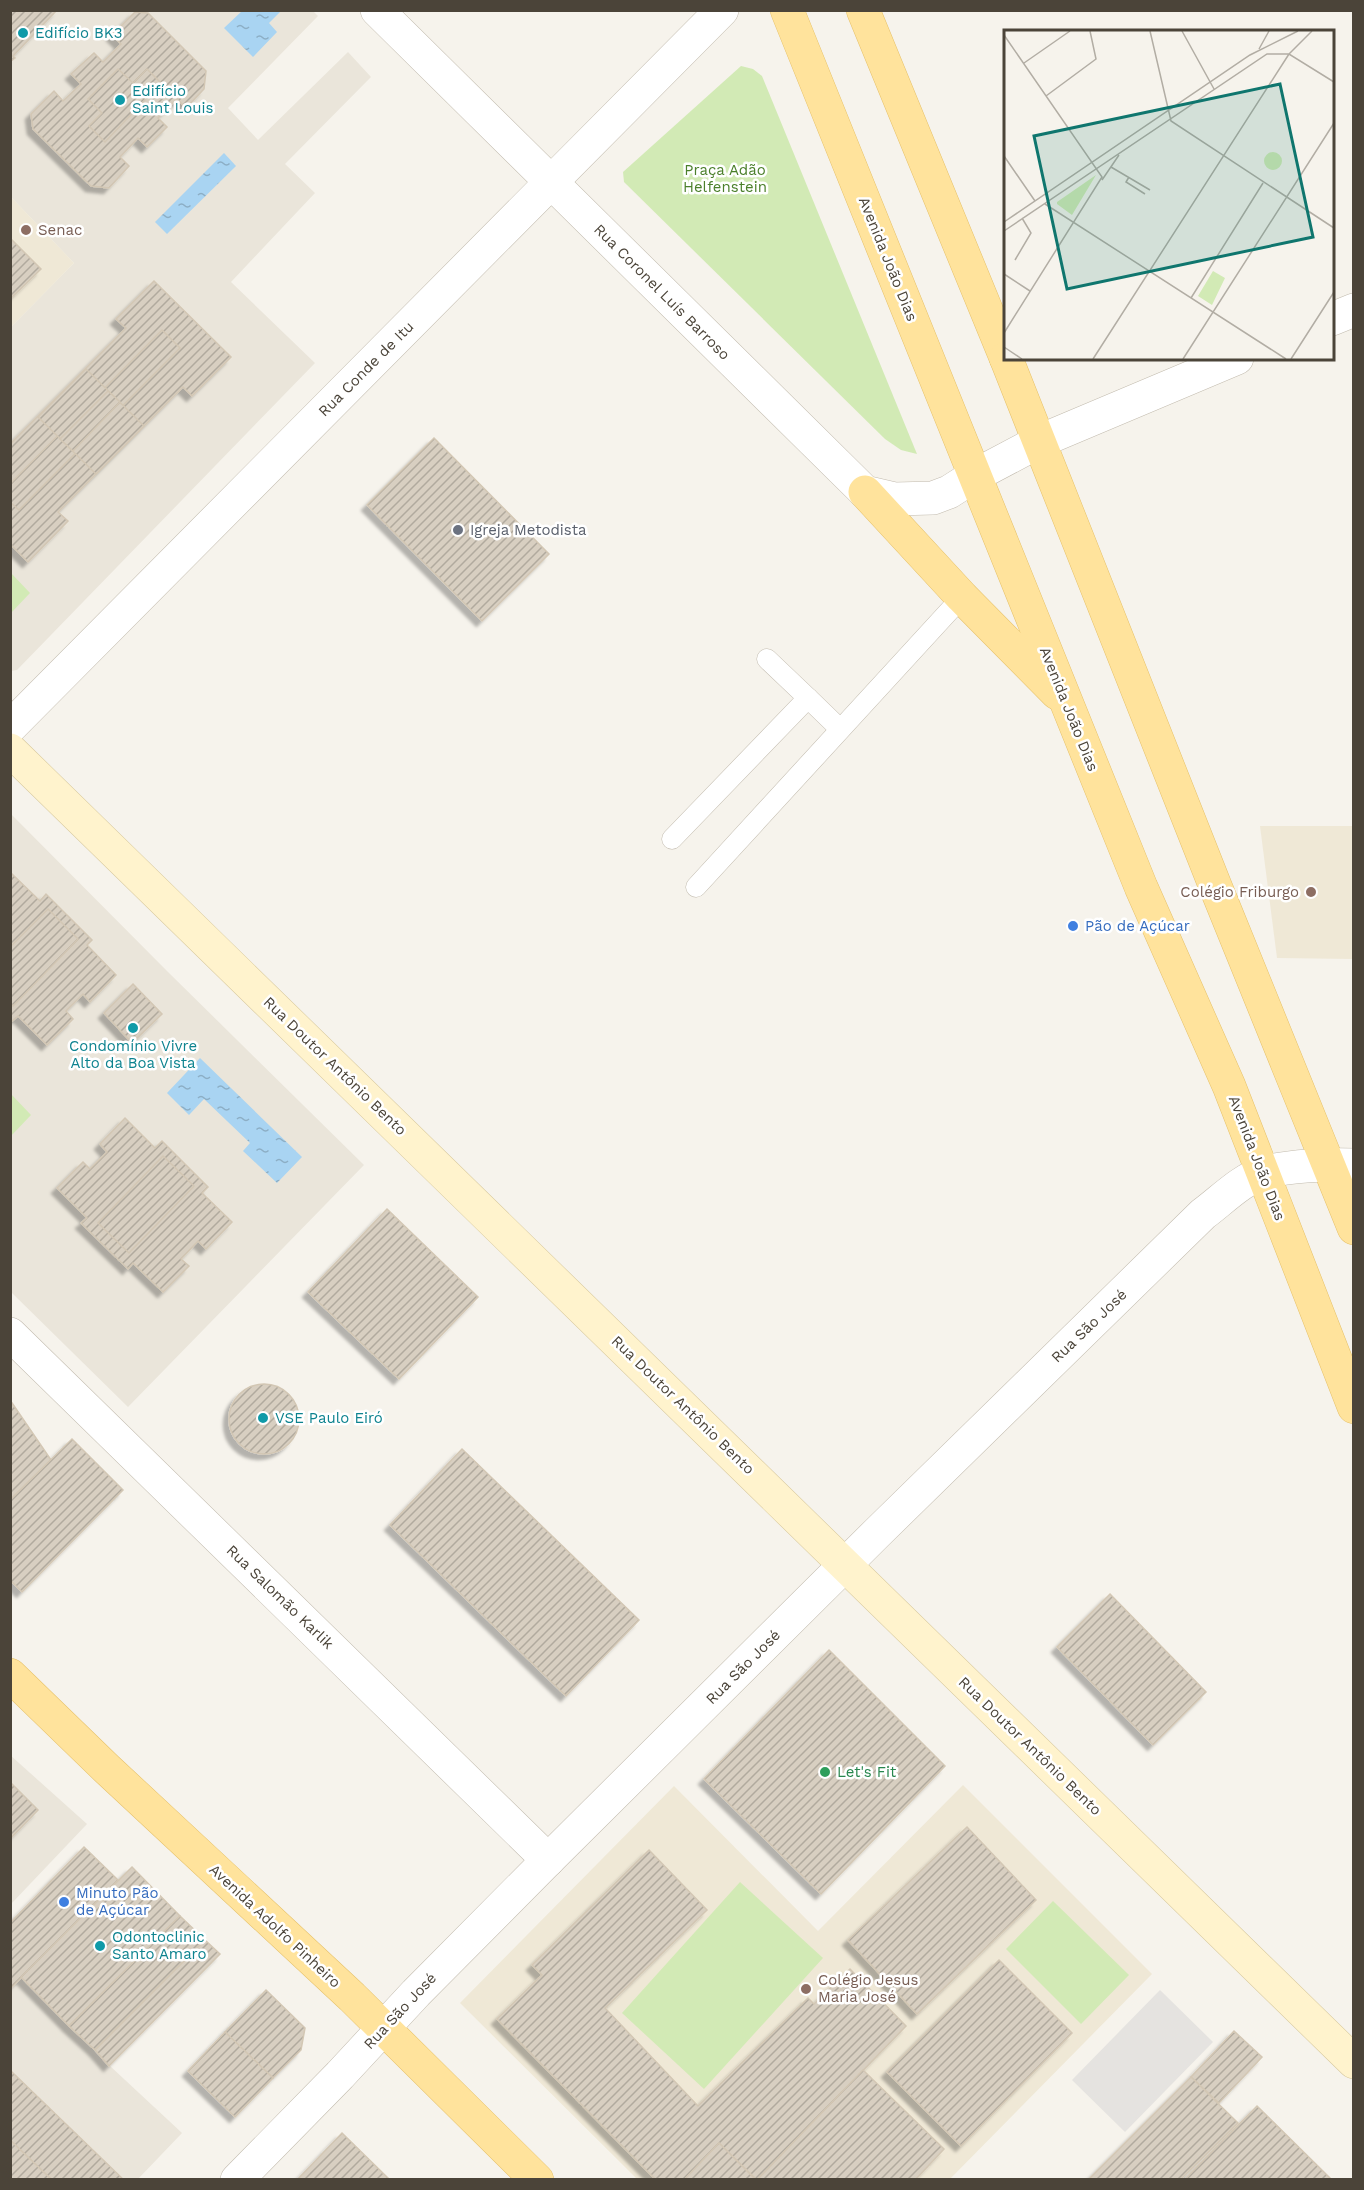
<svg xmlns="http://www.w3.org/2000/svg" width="1364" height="2190" font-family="'Work Sans',sans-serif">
	<defs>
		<pattern id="water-ripples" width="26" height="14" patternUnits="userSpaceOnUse" patternTransform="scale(1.5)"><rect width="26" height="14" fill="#a9d4f2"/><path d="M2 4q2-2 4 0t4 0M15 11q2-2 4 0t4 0" fill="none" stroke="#8caec5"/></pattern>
		<pattern id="building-hatch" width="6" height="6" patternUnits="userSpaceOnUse" patternTransform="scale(1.5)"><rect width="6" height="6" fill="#d8cfc1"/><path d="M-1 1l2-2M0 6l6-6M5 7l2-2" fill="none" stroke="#b1aa9e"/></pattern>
		<filter id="shadow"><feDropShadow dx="-5.5" dy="5.5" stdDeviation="1.5" flood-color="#0004"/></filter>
	</defs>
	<rect width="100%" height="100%" fill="#f6f3ec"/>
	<g fill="#eae5da">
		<path d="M 11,11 L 313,11 L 318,16 L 228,108 L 258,140 L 348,52 L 371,77 L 285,164 L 315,193 L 231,282 L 315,363 L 17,670 L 11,671 L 11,327 L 74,263 L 11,197 Z"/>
		<path d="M 10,813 L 167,971 L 364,1165 L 128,1407 L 11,1292 Z"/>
		<path d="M 10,1755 L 87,1824 L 11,1904 L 10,1904 Z"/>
		<path d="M 21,1977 L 110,2066 L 182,2133 L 138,2179 L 124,2179 L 11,2070 L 10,1989 Z"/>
	</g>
	<g fill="#efe8d6">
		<path d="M 11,197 L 74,263 L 11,327 Z"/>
		<path d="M 1260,826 L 1353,826 L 1353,959 L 1277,958 Z"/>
		<path d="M 963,1785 L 1152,1974 L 949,2180 L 637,2179 L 460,2003 L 674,1786 L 818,1931 Z"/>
	</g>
	<g fill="#d2eab5">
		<path d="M 741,66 L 753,69 L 762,76 L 917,454 L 901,450 L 885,439 L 624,182 L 623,172 Z"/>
		<path d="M 11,573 L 30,593 L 11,613 L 10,613 Z"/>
		<path d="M 11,1094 L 31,1115 L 11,1136 L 10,1136 Z"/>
		<path d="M 740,1882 L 823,1958 L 704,2089 L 622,2013 Z"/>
		<path d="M 1053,1901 L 1129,1975 L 1081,2024 L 1006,1949 Z"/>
	</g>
	<path fill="#e5e3e0" d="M 1160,1990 L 1213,2042 L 1125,2132 L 1072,2080 Z"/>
	<g fill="url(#water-ripples)">
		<path d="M 242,11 L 281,11 L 269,23 L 277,32 L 253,57 L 224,28 Z"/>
		<path d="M 224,153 L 236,166 L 167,234 L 155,222 Z"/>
		<path d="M 200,1058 L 302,1157 L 277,1183 L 243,1151 L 250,1143 L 204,1099 L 189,1115 L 167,1093 Z"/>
	</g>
	<g fill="url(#building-hatch)" stroke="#d3c7b4" stroke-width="1.5" filter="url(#shadow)">
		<path d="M 10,10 L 57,10 L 13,56 L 15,58 L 10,62 Z"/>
		<path d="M 135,12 L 148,13 L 206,71 L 204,89 L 186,108 L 177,99 L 158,118 L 167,127 L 147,147 L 138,138 L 120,157 L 129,166 L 109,188 L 91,186 L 33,129 L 31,114 L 54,91 L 63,101 L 81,84 L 71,74 L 94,53 L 103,62 L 121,44 L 112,35 Z"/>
		<path d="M 118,69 L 133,83 L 147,69 L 161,83 L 105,142 L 89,126 L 102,113 L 88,99 Z"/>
		<path d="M 10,238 L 41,269 L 10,299 Z"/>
		<path d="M 154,281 L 231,357 L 192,396 L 183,387 L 58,512 L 68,521 L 28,562 L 10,544 L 10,444 L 126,328 L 116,319 Z"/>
		<path d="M 162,330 L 180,348 L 19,510 L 10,502 L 10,484 Z"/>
		<path d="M 86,369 L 144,426 L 96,474 L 38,417 Z"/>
		<path d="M 108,391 L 120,402 L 73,451 L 60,439 Z"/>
		<path d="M 434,438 L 549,554 L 482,621 L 367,505 Z"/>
		<path d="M 10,872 L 40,901 L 46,894 L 92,940 L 87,945 L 116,975 L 90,1002 L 83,994 L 66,1011 L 73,1019 L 47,1045 L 18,1016 L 12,1021 L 10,1020 Z"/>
		<path d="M 48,909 L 78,939 L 13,1006 L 10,1003 L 10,947 Z"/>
		<path d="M 133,984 L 162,1014 L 132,1043 L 104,1013 Z"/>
		<path d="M 125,1118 L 155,1148 L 162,1141 L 208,1187 L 202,1193 L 232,1222 L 206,1249 L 198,1241 L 181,1259 L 189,1266 L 163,1292 L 133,1263 L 128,1269 L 81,1223 L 87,1218 L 57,1188 L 83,1162 L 90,1169 L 107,1152 L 100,1144 Z"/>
		<path d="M 163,1156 L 194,1186 L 129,1253 L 98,1223 Z"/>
		<path d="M 387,1209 L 478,1297 L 399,1379 L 308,1292 Z"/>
		<circle cx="264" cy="1419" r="35"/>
		<path d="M 10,1400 L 51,1460 L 10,1500 Z"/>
		<path d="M 72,1439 L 123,1490 L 22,1592 L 10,1580 L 10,1500 Z"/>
		<path d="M 462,1449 L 639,1620 L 566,1696 L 390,1525 Z"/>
		<path d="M 1110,1594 L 1206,1692 L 1153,1745 L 1057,1647 Z"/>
		<path d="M 829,1650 L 945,1766 L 821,1894 L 704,1779 Z"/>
		<path d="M 10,1782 L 38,1810 L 10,1839 Z"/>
		<path d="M 967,1827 L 1036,1900 L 917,2014 L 848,1940 Z"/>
		<path d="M 84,1847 L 118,1880 L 10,1989 L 10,1923 Z"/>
		<path d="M 649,1850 L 707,1910 L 605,2008 L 698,2106 L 808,1998 L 814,2004 L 850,1969 L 906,2026 L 757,2180 L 719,2143 L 684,2180 L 656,2180 L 497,2019 L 542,1975 L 532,1965 Z"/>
		<path d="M 132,1867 L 180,1916 L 69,2026 L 21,1977 Z"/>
		<path d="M 180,1916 L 205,1940 L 95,2050 L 69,2026 Z"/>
		<path d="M 205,1940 L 220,1954 L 109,2066 L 95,2050 Z"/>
		<path d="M 999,1960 L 1072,2033 L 961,2146 L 887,2072 Z"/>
		<path d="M 266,1990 L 305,2028 L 301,2050 L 273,2078 L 225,2032 Z"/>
		<path d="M 1234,2031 L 1262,2057 L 1219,2103 L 1191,2077 Z"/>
		<path d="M 225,2032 L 273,2078 L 235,2117 L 188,2071 Z"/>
		<path d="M 10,2070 L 124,2180 L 52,2180 L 10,2140 Z"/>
		<path d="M 863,2070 L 944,2149 L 915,2180 L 757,2180 Z"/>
		<path d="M 1191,2077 L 1238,2123 L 1180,2180 L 1088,2180 Z"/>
		<path d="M 1257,2106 L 1332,2180 L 1184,2180 Z"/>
		<path d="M 342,2133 L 390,2180 L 297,2180 Z"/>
		<path d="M 10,2140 L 52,2180 L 10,2180 Z"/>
		<path d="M 719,2143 L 756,2180 L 684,2180 Z"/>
	</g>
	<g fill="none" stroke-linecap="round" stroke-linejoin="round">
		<defs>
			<g id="lane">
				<path d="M 767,659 L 808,698"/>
				<path d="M 672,839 L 808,698 L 840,729"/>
				<path d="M 696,887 L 962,597"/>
			</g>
			<g id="street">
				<path d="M 377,10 L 865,492 L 895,499 L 933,498 L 949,492 L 974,476 L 1040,441 L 1237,358"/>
				<path d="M 1332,319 L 1354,310"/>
				<path d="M 10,727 L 722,10"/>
				<path d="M 10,1334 L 548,1860"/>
				<path d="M 237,2180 L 340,2075 L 416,1993 L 548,1860 L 877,1533 L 1203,1214 C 1222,1200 1242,1179 1265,1172 C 1289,1166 1329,1164 1354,1165"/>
			</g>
			<path id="secondary" d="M 10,750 L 1354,2062"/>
			<g id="primary">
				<path d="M 787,10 L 1141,887 L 1229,1086 L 1354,1407"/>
				<path d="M 863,10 L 1006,358"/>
				<path d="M 1006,358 L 1214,883 L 1354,1228"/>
				<path d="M 865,492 L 962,597 L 1057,693"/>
				<path d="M 10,1675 L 107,1769 L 352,1997 L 537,2180"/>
			</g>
		</defs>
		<use href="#lane" stroke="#c2bbae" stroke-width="21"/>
		<use href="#street" stroke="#c2bbae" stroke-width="34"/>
		<use href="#secondary" stroke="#d6c79b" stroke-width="34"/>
		<use href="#primary" stroke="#e6c16a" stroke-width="34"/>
		<use href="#lane" stroke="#fff" stroke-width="20"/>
		<use href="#street" stroke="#fff" stroke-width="33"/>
		<use href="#secondary" stroke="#fff3cd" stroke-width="33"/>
		<use href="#primary" stroke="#ffe39c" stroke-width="33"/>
	</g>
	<g fill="#0f9aa8" stroke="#fff" stroke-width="2">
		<circle cx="23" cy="33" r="6"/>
		<circle cx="120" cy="100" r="6"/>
		<circle cx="133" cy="1028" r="6"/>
		<circle cx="263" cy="1418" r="6"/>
		<circle cx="100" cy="1946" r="6"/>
	</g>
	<g fill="#8d6e63" stroke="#fff" stroke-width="2">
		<circle cx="26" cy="230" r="6"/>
		<circle cx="1311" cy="892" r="6"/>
		<circle cx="806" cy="1989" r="6"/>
	</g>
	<circle fill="#6b7280" stroke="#fff" stroke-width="2" cx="458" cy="530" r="6"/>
	<g fill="#3f7fe0" stroke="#fff" stroke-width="2">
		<circle cx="1073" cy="926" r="6"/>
		<circle cx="64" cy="1902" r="6"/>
	</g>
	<circle fill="#2e9e5b" stroke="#fff" stroke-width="2" cx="825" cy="1772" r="6"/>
	<g text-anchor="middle" stroke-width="5" stroke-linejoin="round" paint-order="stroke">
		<g font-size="15" fill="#0d838f" stroke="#fff" text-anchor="start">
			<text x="35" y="38">Edifício BK3</text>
			<text x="132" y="96">Edifício<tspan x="132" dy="17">Saint Louis</tspan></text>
			<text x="133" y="1051" text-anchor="middle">Condomínio Vivre<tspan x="133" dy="17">Alto da Boa Vista</tspan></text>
			<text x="275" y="1423">VSE Paulo Eiró</text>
			<text x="112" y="1942">Odontoclinic<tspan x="112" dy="17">Santo Amaro</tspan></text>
		</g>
		<g font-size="15" fill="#4a7f2a" stroke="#fff">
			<text x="725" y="175">Praça Adão<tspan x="725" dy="17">Helfenstein</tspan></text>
		</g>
		<g font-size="15" fill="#785e54" stroke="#fff" text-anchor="start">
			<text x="38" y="235">Senac</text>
			<text x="1299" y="897" text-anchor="end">Colégio Friburgo</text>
			<text x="818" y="1985">Colégio Jesus<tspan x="818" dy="17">Maria José</tspan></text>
		</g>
		<g font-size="15" fill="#4b4439" stroke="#fff">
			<text transform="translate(888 259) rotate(68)" y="5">Avenida João Dias</text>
			<text transform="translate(662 292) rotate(45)" y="5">Rua Coronel Luís Barroso</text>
			<text transform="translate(366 369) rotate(-45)" y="5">Rua Conde de Itu</text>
			<text transform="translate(1069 709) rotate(68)" y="5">Avenida João Dias</text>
			<text transform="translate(335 1066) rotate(44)" y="5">Rua Doutor Antônio Bento</text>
			<text transform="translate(1257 1158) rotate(69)" y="5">Avenida João Dias</text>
			<text transform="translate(1089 1326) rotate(-44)" y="5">Rua São José</text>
			<text transform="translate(683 1405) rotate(44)" y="5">Rua Doutor Antônio Bento</text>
			<text transform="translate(280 1597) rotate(44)" y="5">Rua Salomão Karlik</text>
			<text transform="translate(743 1667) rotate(-45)" y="5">Rua São José</text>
			<text transform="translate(1030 1746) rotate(44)" y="5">Rua Doutor Antônio Bento</text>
			<text transform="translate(275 1926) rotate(43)" y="5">Avenida Adolfo Pinheiro</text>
			<text transform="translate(400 2011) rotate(-47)" y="5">Rua São José</text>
		</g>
		<g font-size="15" fill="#5b616d" stroke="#fff" text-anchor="start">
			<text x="470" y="535">Igreja Metodista</text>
		</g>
		<g font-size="15" fill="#366cbe" stroke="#fff" text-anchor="start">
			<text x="1085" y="931">Pão de Açúcar</text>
			<text x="76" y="1898">Minuto Pão<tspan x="76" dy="17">de Açúcar</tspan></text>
		</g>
		<g font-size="15" fill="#27864d" stroke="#fff" text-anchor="start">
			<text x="837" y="1777">Let's Fit</text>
		</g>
	</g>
	<g transform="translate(1004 30)">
		<rect width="330" height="330" fill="#f6f3ec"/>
		<path d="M260 131a9 9 0 1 1 18 0a9 9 0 1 1-18 0ZM 92,145 L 68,185 L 53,174 L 53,172 ZM 209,241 L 221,248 L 208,275 L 194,266 Z" fill="#d2eab5"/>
		<path fill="none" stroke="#b2ada4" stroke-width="1.5" d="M 146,1 L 167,91 L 330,198M 178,1 L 210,59M 0,5 L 98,147 L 0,303M 255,19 L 265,1M 285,24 L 308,1M 20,33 L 66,1M 42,66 L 92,29 L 86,1M 0,126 L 31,171M 107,137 L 146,160M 125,147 L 122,152 L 141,164M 98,150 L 115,125M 41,174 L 282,329M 0,192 L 246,25 L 294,1M 0,201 L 263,24 L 285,24 L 330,52M 11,230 L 27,203 L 18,188M 0,244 L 26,261M 187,268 L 259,153M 0,317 L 18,329M 89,329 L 285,24M 179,329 L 330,93M 287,329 L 330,262"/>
		<path fill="#0f766e" fill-opacity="0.15" stroke="#0f766e" stroke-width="3" d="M 276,54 L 309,207 L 63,259 L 30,106 Z"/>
		<rect width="330" height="330" fill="none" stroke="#4b4439" stroke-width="3"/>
	</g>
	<rect width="1364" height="2190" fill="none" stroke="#4b4439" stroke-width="24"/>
</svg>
